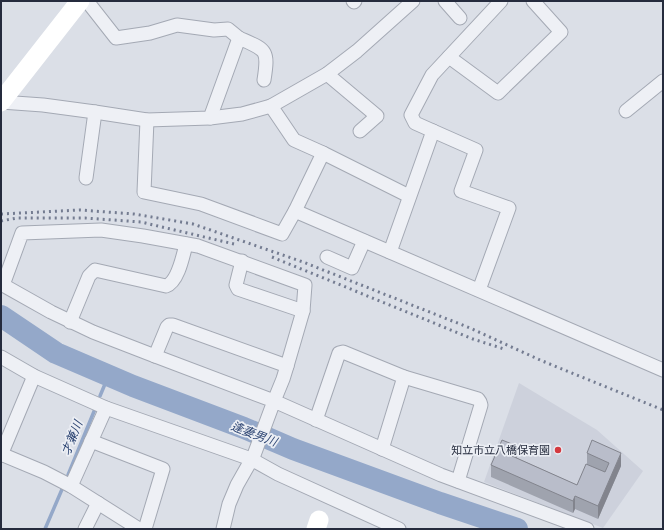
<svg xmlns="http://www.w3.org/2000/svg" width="664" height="530" font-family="'Titillium Web','Noto Sans JP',sans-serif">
	<rect width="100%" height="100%" fill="#dbdfe7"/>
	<path fill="#cdd1dc" d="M 519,383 L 597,430 L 643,471 L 603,528 L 484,482 Z"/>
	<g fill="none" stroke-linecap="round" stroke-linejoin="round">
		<g stroke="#94a8c9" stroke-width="3.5">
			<path d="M 100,396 L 105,384 L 113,378"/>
			<path d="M 68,475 L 95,409"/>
			<path d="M 45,529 L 63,487"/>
		</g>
		<path stroke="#94a8c9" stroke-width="22" d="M 1,316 L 56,353 L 133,386 L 244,428 L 293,449 L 440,503 L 517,529"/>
		<defs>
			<g id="street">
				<path d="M 87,1 L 116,38 L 150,33 L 177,25 L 214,30 L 228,29 L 239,38"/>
				<path d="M 353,1 L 354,2 L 355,1"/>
				<path d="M 445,1 L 460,18"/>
				<path d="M 449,57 L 498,93 L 561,32 L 533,1"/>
				<path d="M 327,74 L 377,116 L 360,131"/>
				<path d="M 1,102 L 43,105 L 95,112 L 147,120 L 210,118 L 242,114 L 271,106 L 327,74 L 357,51 L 413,1"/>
				<path d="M 271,106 L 294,140 L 323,153"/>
				<path d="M 626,111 L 663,81"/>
				<path d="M 210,118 L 239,38 C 266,50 269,49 264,80"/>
				<path d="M 147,120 L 144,192 L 201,204 L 282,234 L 295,211 L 663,370"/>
				<path d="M 433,131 L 476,150 L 461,191 L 509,208 L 479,290"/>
				<path d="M 86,178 L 95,112"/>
				<path d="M 295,211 L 323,153 L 409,196"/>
				<path d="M 390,252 L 433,131 L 415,123 L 411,115 L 432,75 L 501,1"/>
				<path d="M 327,257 L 352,268 L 364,241"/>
				<path d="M 242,261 L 236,285 L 238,289 L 303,311"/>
				<path d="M 70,322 L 89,276 L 95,270 L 166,286 C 178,282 183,256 186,244"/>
				<path d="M 155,356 L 93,332 L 51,312 L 3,285 L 22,233 L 101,230 L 143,236 L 198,246 L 305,285 L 303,311 L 287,366"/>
				<path d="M 1,357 L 34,376 L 106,408 L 251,459 L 278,474 L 399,529"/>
				<path d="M 316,420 L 339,353 L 343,352 L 404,377 L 478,399 L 480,402 L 481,405 L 458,481"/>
				<path d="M 91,441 L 163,469 L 145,529"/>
				<path d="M 382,449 L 404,377"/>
				<path d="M 1,454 L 44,472 L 71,486 L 139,529"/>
				<path d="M 1,455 L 34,376"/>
				<path d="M 71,486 L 106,408"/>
				<path d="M 85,529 L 98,503"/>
				<path d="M 223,529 L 229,504 L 237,485 L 254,455 L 274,401 L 283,379 L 287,366 L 173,325 L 169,325 L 167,327 L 155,356 L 274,401 L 441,475 L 587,529"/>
			</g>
		</defs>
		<use href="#street" stroke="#a4a9b4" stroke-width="15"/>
		<use href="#street" stroke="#eef0f5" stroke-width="13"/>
		<g stroke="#fff" stroke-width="19">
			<path d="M 1,102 L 80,1"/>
			<path d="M 316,529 L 319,520"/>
		</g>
		<g stroke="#747c91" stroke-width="3" stroke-dasharray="2 4" stroke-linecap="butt">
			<path d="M 1,214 L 80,210 L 134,214 L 193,224 L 303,262 L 470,328 L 540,360 L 663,410"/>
			<path d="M 1,221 L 17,218 L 85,218 L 141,222 L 234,244"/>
			<path d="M 272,257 L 473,339 L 504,349"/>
		</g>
	</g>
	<path fill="#9fa3ae" d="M 587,453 L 621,466 L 598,519 L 575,509 L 573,513 L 491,477 L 491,465 L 517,458 L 577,485 L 587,464 Z"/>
	<g fill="#82848d">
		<path d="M 517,446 L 517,458 L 512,456 Z"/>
		<path d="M 621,453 L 621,466 L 598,519 L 598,506 Z"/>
		<path d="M 575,496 L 575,509 L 573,513 L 573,501 Z"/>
	</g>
	<path fill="#b9bdca" stroke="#82848d" d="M 502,440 L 517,446 L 512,456 L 577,485 L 586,464 L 605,472 L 609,463 L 587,453 L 592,440 L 621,453 L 598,506 L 575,496 L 573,501 L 491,465 Z"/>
	<circle fill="#d4393f" stroke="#ebeef4" stroke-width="1.5" cx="558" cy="450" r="4"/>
	<g text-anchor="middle" stroke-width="3.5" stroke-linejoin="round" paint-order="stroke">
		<g font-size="11" fill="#252b3d" stroke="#ebeef4" text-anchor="end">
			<text x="550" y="454">知立市立八橋保育園</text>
		</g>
		<g font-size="12" font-style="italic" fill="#2d4573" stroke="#ebeef4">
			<text transform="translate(254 434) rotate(21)" y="4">逢妻男川</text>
			<text transform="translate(72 438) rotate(-68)" y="4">才兼川</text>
		</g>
	</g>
	<rect width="664" height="530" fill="none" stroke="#252b3d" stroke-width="4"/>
</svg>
